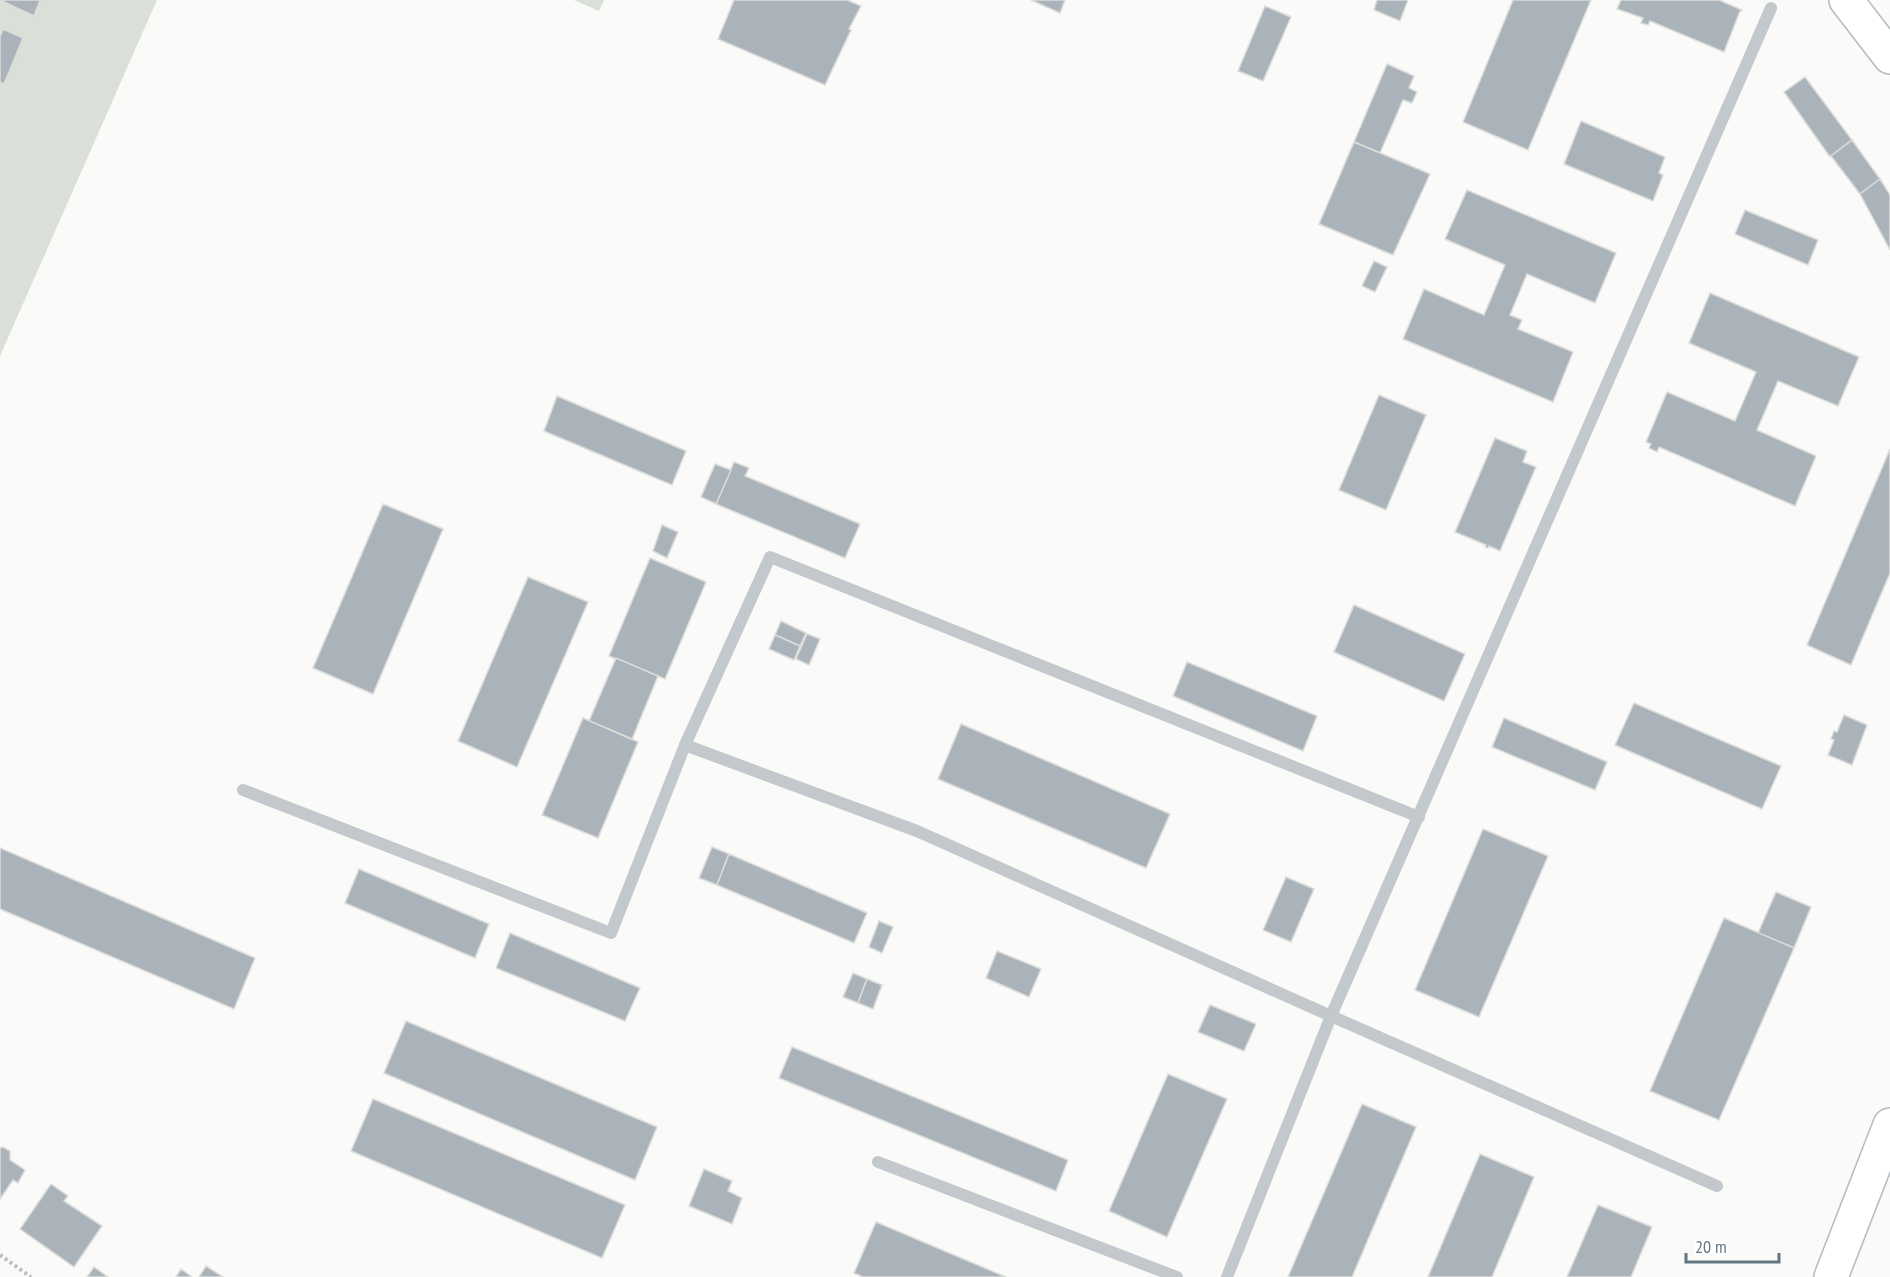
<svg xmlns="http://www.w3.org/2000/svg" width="1890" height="1277" font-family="'PT Sans Narrow',sans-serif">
	<rect width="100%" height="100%" fill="#fafaf8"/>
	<g fill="#dadfd7">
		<path d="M 0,0 L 157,0 L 0,356 Z"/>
		<path d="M 574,0 L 604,0 L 599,11 Z"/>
	</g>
	<g fill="#aab3b9" stroke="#dcdcda" stroke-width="1.5">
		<path d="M 0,0 L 40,0 L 34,16 Z"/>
		<path d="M 734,0 L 847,0 L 861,6 L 849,29 L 851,30 L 825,85 L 718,39 Z"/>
		<path d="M 1031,0 L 1065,0 L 1060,13 Z"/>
		<path d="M 1377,0 L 1408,0 L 1400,21 L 1374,10 Z"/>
		<path d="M 1513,0 L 1591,0 L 1528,150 L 1463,122 Z"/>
		<path d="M 1621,0 L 1719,0 L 1742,10 L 1742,11 L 1740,11 L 1724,52 L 1650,21 L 1648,25 L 1641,23 L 1643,18 L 1617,9 Z"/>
		<path d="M 1265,6 L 1291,17 L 1263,81 L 1238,71 Z"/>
		<path d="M 3,29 L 23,38 L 4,84 L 0,82 L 0,37 Z"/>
		<path d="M 1387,64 L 1414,76 L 1409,88 L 1417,92 L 1412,103 L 1403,100 L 1380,153 L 1354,142 Z"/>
		<path d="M 1805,77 L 1852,140 L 1830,157 L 1784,92 Z"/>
		<path d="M 1581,121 L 1665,157 L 1659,173 L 1663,175 L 1653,201 L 1564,164 Z"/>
		<path d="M 1852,140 L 1880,179 L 1860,194 L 1831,156 Z"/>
		<path d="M 1354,142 L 1430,174 L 1393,255 L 1319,224 Z"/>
		<path d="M 1880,179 L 1890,195 L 1890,250 L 1860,194 Z"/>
		<path d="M 1467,190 L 1616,253 L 1595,303 L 1527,274 L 1510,315 L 1522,320 L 1518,329 L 1573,352 L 1553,402 L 1403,339 L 1424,289 L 1484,315 L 1505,265 L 1445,239 Z"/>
		<path d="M 1745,210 L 1818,240 L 1808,265 L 1735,234 Z"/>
		<path d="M 1374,261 L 1387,267 L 1375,292 L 1362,286 Z"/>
		<path d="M 1710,293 L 1859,357 L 1838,406 L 1778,381 L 1757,430 L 1816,456 L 1795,506 L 1659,447 L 1657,452 L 1649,448 L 1651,444 L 1646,442 L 1667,392 L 1735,421 L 1756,372 L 1689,343 Z"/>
		<path d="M 1379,395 L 1426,415 L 1386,510 L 1339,490 Z"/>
		<path d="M 557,396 L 686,451 L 672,485 L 544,431 Z"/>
		<path d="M 1495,438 L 1527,451 L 1523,462 L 1536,467 L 1500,551 L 1489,546 L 1488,548 L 1485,547 L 1486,545 L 1455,532 Z"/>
		<path d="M 1890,449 L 1890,573 L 1851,665 L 1807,645 Z"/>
		<path d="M 734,462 L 749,468 L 745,476 L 860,524 L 845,558 L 716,504 Z"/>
		<path d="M 715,464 L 731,470 L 716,504 L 701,497 Z"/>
		<path d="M 383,504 L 443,529 L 373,694 L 313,668 Z"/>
		<path d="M 662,525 L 678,532 L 667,558 L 653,551 Z"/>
		<path d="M 650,558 L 706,582 L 665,679 L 609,656 Z"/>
		<path d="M 528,577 L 588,602 L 517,767 L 458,741 Z"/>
		<path d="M 1354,605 L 1465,654 L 1444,701 L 1334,652 Z"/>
		<path d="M 781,621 L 806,633 L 800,646 L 775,635 Z"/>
		<path d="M 807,634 L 820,639 L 809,665 L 796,659 Z"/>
		<path d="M 775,635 L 800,646 L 794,660 L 769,649 Z"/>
		<path d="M 616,658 L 658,676 L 632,739 L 589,721 Z"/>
		<path d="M 1187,662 L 1317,716 L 1303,751 L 1173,696 Z"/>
		<path d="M 1634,703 L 1781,766 L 1762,809 L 1615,745 Z"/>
		<path d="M 1844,715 L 1867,725 L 1852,765 L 1828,755 L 1834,740 L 1831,739 L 1834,731 L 1837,732 Z"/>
		<path d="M 583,718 L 638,742 L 598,838 L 542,815 Z"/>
		<path d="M 1504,718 L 1607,762 L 1595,790 L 1492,747 Z"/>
		<path d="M 961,724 L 1170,814 L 1146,868 L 938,779 Z"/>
		<path d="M 1483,829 L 1548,856 L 1479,1017 L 1415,990 Z"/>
		<path d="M 712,847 L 729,854 L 717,885 L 699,878 Z"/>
		<path d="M 0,848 L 255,958 L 234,1009 L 0,909 Z"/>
		<path d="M 729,854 L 867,913 L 854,943 L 717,885 Z"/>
		<path d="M 359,869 L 489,924 L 475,958 L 345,903 Z"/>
		<path d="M 1286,877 L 1314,889 L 1291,942 L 1263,930 Z"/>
		<path d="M 1776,892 L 1811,907 L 1794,948 L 1758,933 Z"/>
		<path d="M 1724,918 L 1794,948 L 1719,1120 L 1650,1091 Z"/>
		<path d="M 879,921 L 893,927 L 882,953 L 869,947 Z"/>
		<path d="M 510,933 L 640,988 L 625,1021 L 496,968 Z"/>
		<path d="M 997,951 L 1041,969 L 1029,997 L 986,978 Z"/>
		<path d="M 853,973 L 867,979 L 858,1003 L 843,997 Z"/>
		<path d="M 867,979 L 882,985 L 873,1009 L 858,1003 Z"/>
		<path d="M 1210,1005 L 1256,1024 L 1244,1051 L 1198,1032 Z"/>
		<path d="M 406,1021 L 657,1127 L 635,1180 L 384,1073 Z"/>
		<path d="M 792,1047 L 1068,1160 L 1056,1191 L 779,1078 Z"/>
		<path d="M 1168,1074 L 1227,1099 L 1167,1237 L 1109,1211 Z"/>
		<path d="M 373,1099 L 625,1205 L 602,1258 L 351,1151 Z"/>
		<path d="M 1362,1104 L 1416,1127 L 1352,1277 L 1288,1277 Z"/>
		<path d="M 3,1147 L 10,1151 L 10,1160 L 25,1170 L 18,1183 L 13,1180 L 0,1199 L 0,1148 Z"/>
		<path d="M 1480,1154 L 1534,1177 L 1492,1277 L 1428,1277 Z"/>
		<path d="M 704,1169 L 732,1181 L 728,1191 L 742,1198 L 732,1224 L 689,1206 Z"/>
		<path d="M 51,1184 L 68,1196 L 64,1201 L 102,1226 L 74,1267 L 20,1229 Z"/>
		<path d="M 1598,1205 L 1652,1227 L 1631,1277 L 1567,1277 Z"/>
		<path d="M 876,1222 L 1006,1277 L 863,1277 L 854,1273 Z"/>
		<path d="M 206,1266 L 223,1277 L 199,1277 Z"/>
		<path d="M 94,1267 L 108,1277 L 87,1277 Z"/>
		<path d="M 181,1269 L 192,1277 L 176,1277 Z"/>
	</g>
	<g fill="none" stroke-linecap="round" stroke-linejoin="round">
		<defs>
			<g id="secondary">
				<path d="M 1846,0 L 1890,57"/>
				<path d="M 1831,1277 L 1890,1125"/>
			</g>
		</defs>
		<use href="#secondary" stroke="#b3babf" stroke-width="36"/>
		<path stroke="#bbbfc2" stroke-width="4" stroke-dasharray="3 3" stroke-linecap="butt" d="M 0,1255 L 31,1277"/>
		<g stroke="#c3c8cc" stroke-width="12">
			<path d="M 685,745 L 770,557 L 1419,817"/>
			<path d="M 243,790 L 611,933 L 685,745 L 917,831 L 1331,1016 L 1771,8"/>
			<path d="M 878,1162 L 1177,1277"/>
			<path d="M 1227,1277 L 1331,1016 L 1717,1186"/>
		</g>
		<use href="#secondary" stroke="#fff" stroke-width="33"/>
	</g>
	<path d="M1686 1253v9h93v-9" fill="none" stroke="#657683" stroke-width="3"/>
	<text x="1695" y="1253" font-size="18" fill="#657683" stroke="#ffffff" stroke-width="4.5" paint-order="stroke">20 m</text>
</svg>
